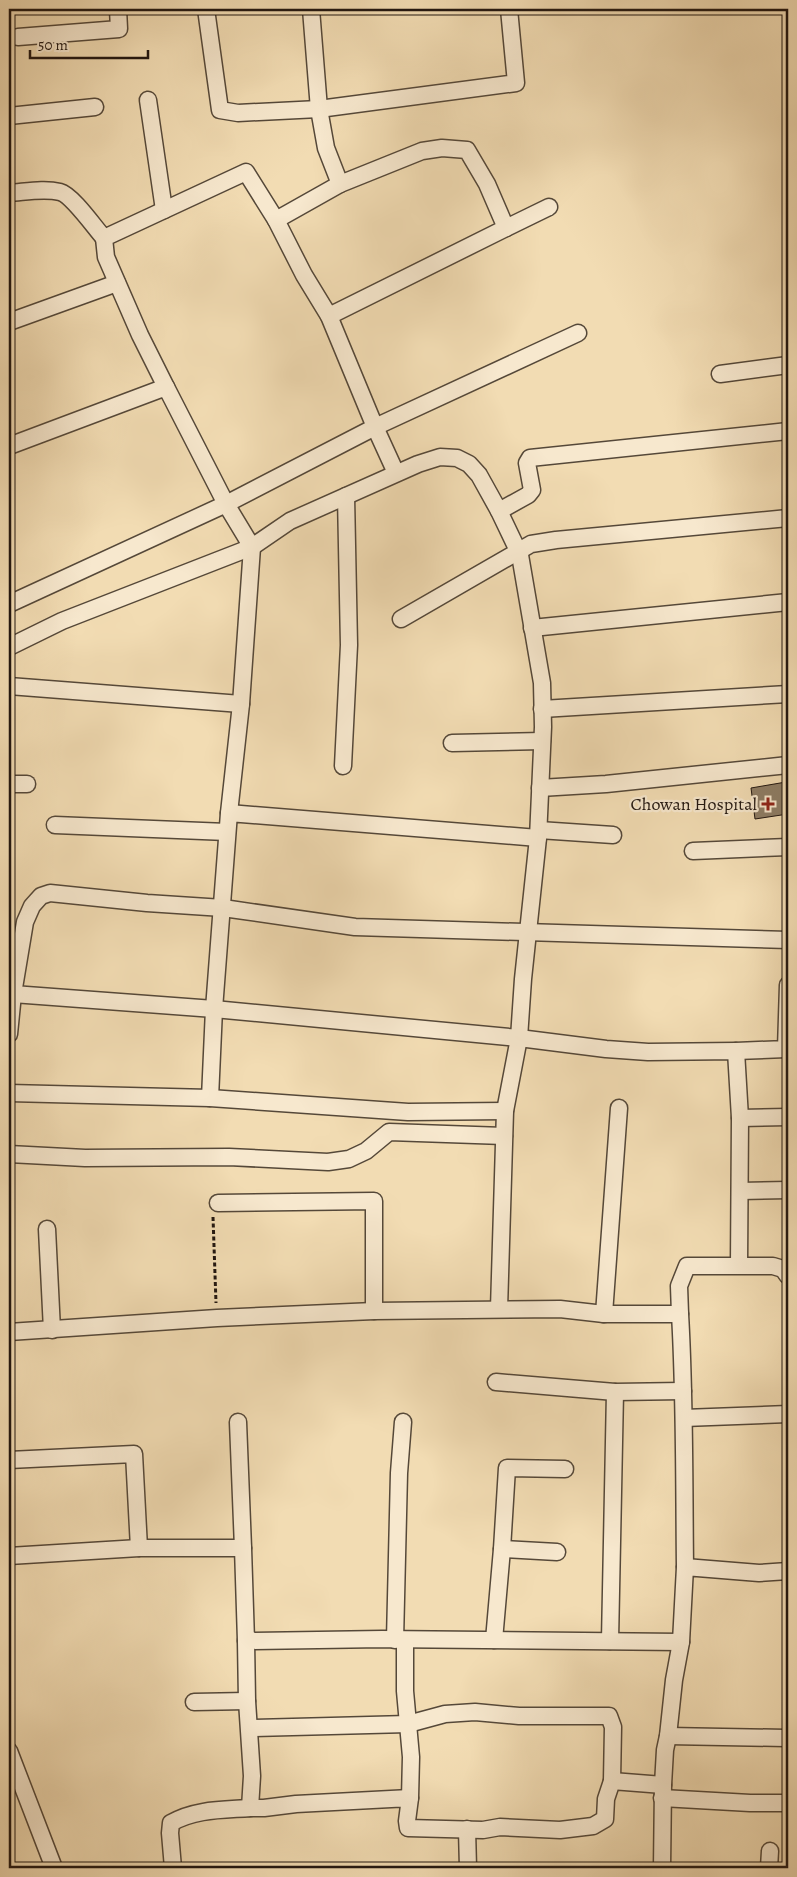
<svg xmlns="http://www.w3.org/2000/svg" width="797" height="1877" font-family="Alegreya,serif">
	<rect width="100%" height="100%" fill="#f2dcb3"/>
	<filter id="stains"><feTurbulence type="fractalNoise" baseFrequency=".004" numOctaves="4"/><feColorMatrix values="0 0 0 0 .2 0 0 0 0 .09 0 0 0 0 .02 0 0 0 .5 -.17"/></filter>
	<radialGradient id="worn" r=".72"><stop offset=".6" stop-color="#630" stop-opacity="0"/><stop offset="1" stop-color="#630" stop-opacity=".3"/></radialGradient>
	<path fill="#8e7d65" stroke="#211610" d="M 786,782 L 788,814 L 755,819 L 751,788 Z"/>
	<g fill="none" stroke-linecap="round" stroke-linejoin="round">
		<defs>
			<g id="minor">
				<path d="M 206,9 L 220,110 L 238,113 L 319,109 L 516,83 L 509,9"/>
				<path d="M 311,9 L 319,109 L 326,148 L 340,184 L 276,220 L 304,275 L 329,316 L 375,427 L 396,473"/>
				<path d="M 18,37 L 119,29 L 118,9"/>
				<path d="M 148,100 L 164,210"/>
				<path d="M 9,116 L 95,107"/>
				<path d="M 9,193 C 25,192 44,188 60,192 C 72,195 95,228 104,238"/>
				<path d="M 506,228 L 549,207"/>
				<path d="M 329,316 L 506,228 L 487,184 L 467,150 L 442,148 L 422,151 L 340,184"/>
				<path d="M 9,322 L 117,283"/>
				<path d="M 720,374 L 788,365"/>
				<path d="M 166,387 L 140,335 L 106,257 L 104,238 L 246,172 L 276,220"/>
				<path d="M 9,446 L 166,387 L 226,504 L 252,547 L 241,704 L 229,813"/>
				<path d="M 499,511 L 528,495 L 532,490 L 527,463 L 530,458 L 788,431"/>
				<path d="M 9,604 L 226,504 L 375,427 L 578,333"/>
				<path d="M 401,619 L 531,544 L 556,540 L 788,518"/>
				<path d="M 532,628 L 788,602"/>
				<path d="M 9,647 L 62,621 L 252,547 L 290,521 L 418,464 L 440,457 L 457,458 L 469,464 L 479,475 L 499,511 L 520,555 L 542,683 L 543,727 L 538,838 L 523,979 L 519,1038 L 505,1111 L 499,1309"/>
				<path d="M 9,686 L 241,704"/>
				<path d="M 542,709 L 788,694"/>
				<path d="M 452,743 L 542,741"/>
				<path d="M 343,766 L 349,645 L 346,496"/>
				<path d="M 9,784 L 27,784"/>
				<path d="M 540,788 L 606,784 L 788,765"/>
				<path d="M 55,825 L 227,832"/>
				<path d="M 539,830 L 613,835"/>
				<path d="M 693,851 L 788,847"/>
				<path d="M 13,994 L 214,1009 L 519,1038 L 606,1049 L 648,1052 L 736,1051 L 740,1118 L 739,1265"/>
				<path d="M 9,1034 L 13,994 L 25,922 L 32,906 L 41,896 L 50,893 L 147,903 L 223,908 L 355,927 L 788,940"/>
				<path d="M 736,1051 L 786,1049 L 788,985"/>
				<path d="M 9,1093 L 210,1098 L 408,1112 L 505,1111"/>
				<path d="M 210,1098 L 214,1009 L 229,813 L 538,838"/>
				<path d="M 740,1118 L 788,1117"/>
				<path d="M 9,1154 L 85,1158 L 229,1157 L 328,1162 L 349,1159 L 366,1151 L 389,1132 L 504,1136"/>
				<path d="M 740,1191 L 788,1190"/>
				<path d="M 218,1203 L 374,1201 L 374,1311"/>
				<path d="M 47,1229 L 52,1330"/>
				<path d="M 604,1314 L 619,1108"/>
				<path d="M 680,1314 L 679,1286 L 687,1266 L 773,1266 L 783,1269 L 788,1276"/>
				<path d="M 9,1332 L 217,1318 L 374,1311 L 560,1309 L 604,1314 L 680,1314 C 685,1398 684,1482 685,1567"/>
				<path d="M 496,1382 L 615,1392 L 683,1391"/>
				<path d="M 684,1418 L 788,1414"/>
				<path d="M 238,1422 L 243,1548"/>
				<path d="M 9,1460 L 134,1454 L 139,1548"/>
				<path d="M 502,1549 L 557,1552"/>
				<path d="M 9,1556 L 139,1548 L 243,1548 L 246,1641 L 382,1639 L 681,1642 L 685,1567 L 759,1573 L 788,1571"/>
				<path d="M 395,1640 L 399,1473 L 403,1422"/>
				<path d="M 405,1640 L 405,1691 L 411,1757 L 410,1798"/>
				<path d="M 494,1640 L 502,1549 L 507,1468 L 565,1469"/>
				<path d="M 246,1641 L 247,1701 L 252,1776 L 250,1808 L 264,1808 L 296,1804 L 410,1798 L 407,1821 L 408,1828 L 483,1830 L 500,1827 L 560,1830 L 593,1826 L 605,1819 L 606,1799 L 612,1781 L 663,1785"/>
				<path d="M 610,1641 L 615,1392"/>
				<path d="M 194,1702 L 247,1701"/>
				<path d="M 250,1728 L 408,1724 L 445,1714 L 475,1712 L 519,1716 L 609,1716 L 613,1727 L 612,1781"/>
				<path d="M 668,1736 L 786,1738"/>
				<path d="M 9,1751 L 54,1868"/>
				<path d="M 662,1798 L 750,1803 L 788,1803"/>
				<path d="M 467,1829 L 468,1868"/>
				<path d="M 173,1868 L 170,1833 L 171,1823 C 195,1809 223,1810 250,1808"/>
				<path d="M 662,1868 L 663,1785 L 665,1750 L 668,1736 L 674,1680 L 681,1642"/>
				<path d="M 769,1868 L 770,1851"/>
			</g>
		</defs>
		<use href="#minor" stroke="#554839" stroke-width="19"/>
		<path stroke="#211610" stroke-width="3" stroke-dasharray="4 2.5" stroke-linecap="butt" d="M 213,1217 L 216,1303"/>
		<use href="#minor" stroke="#f7e8ce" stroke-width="16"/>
	</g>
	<path fill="#8f2418" stroke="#f7e8ce" stroke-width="2" d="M765.5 796.5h5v5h5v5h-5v5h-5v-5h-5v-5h5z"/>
	<g text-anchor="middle" stroke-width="4.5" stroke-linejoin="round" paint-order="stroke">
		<g font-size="18" fill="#211610" stroke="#f7e8ce" text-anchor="end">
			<text x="757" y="810">Chowan Hospital</text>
		</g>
	</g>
	<rect width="797" height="1877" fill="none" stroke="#f2dcb3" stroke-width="30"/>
	<rect x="10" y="10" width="777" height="1857" fill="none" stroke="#211610" stroke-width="2.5"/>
	<rect x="15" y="15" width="767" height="1847" fill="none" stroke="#211610"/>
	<path d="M30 50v8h118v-8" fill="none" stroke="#211610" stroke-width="2.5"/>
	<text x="38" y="50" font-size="15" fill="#211610" stroke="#f7e8ce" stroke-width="4" paint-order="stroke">50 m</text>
	<rect width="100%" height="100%" filter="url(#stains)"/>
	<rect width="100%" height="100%" fill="url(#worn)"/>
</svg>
